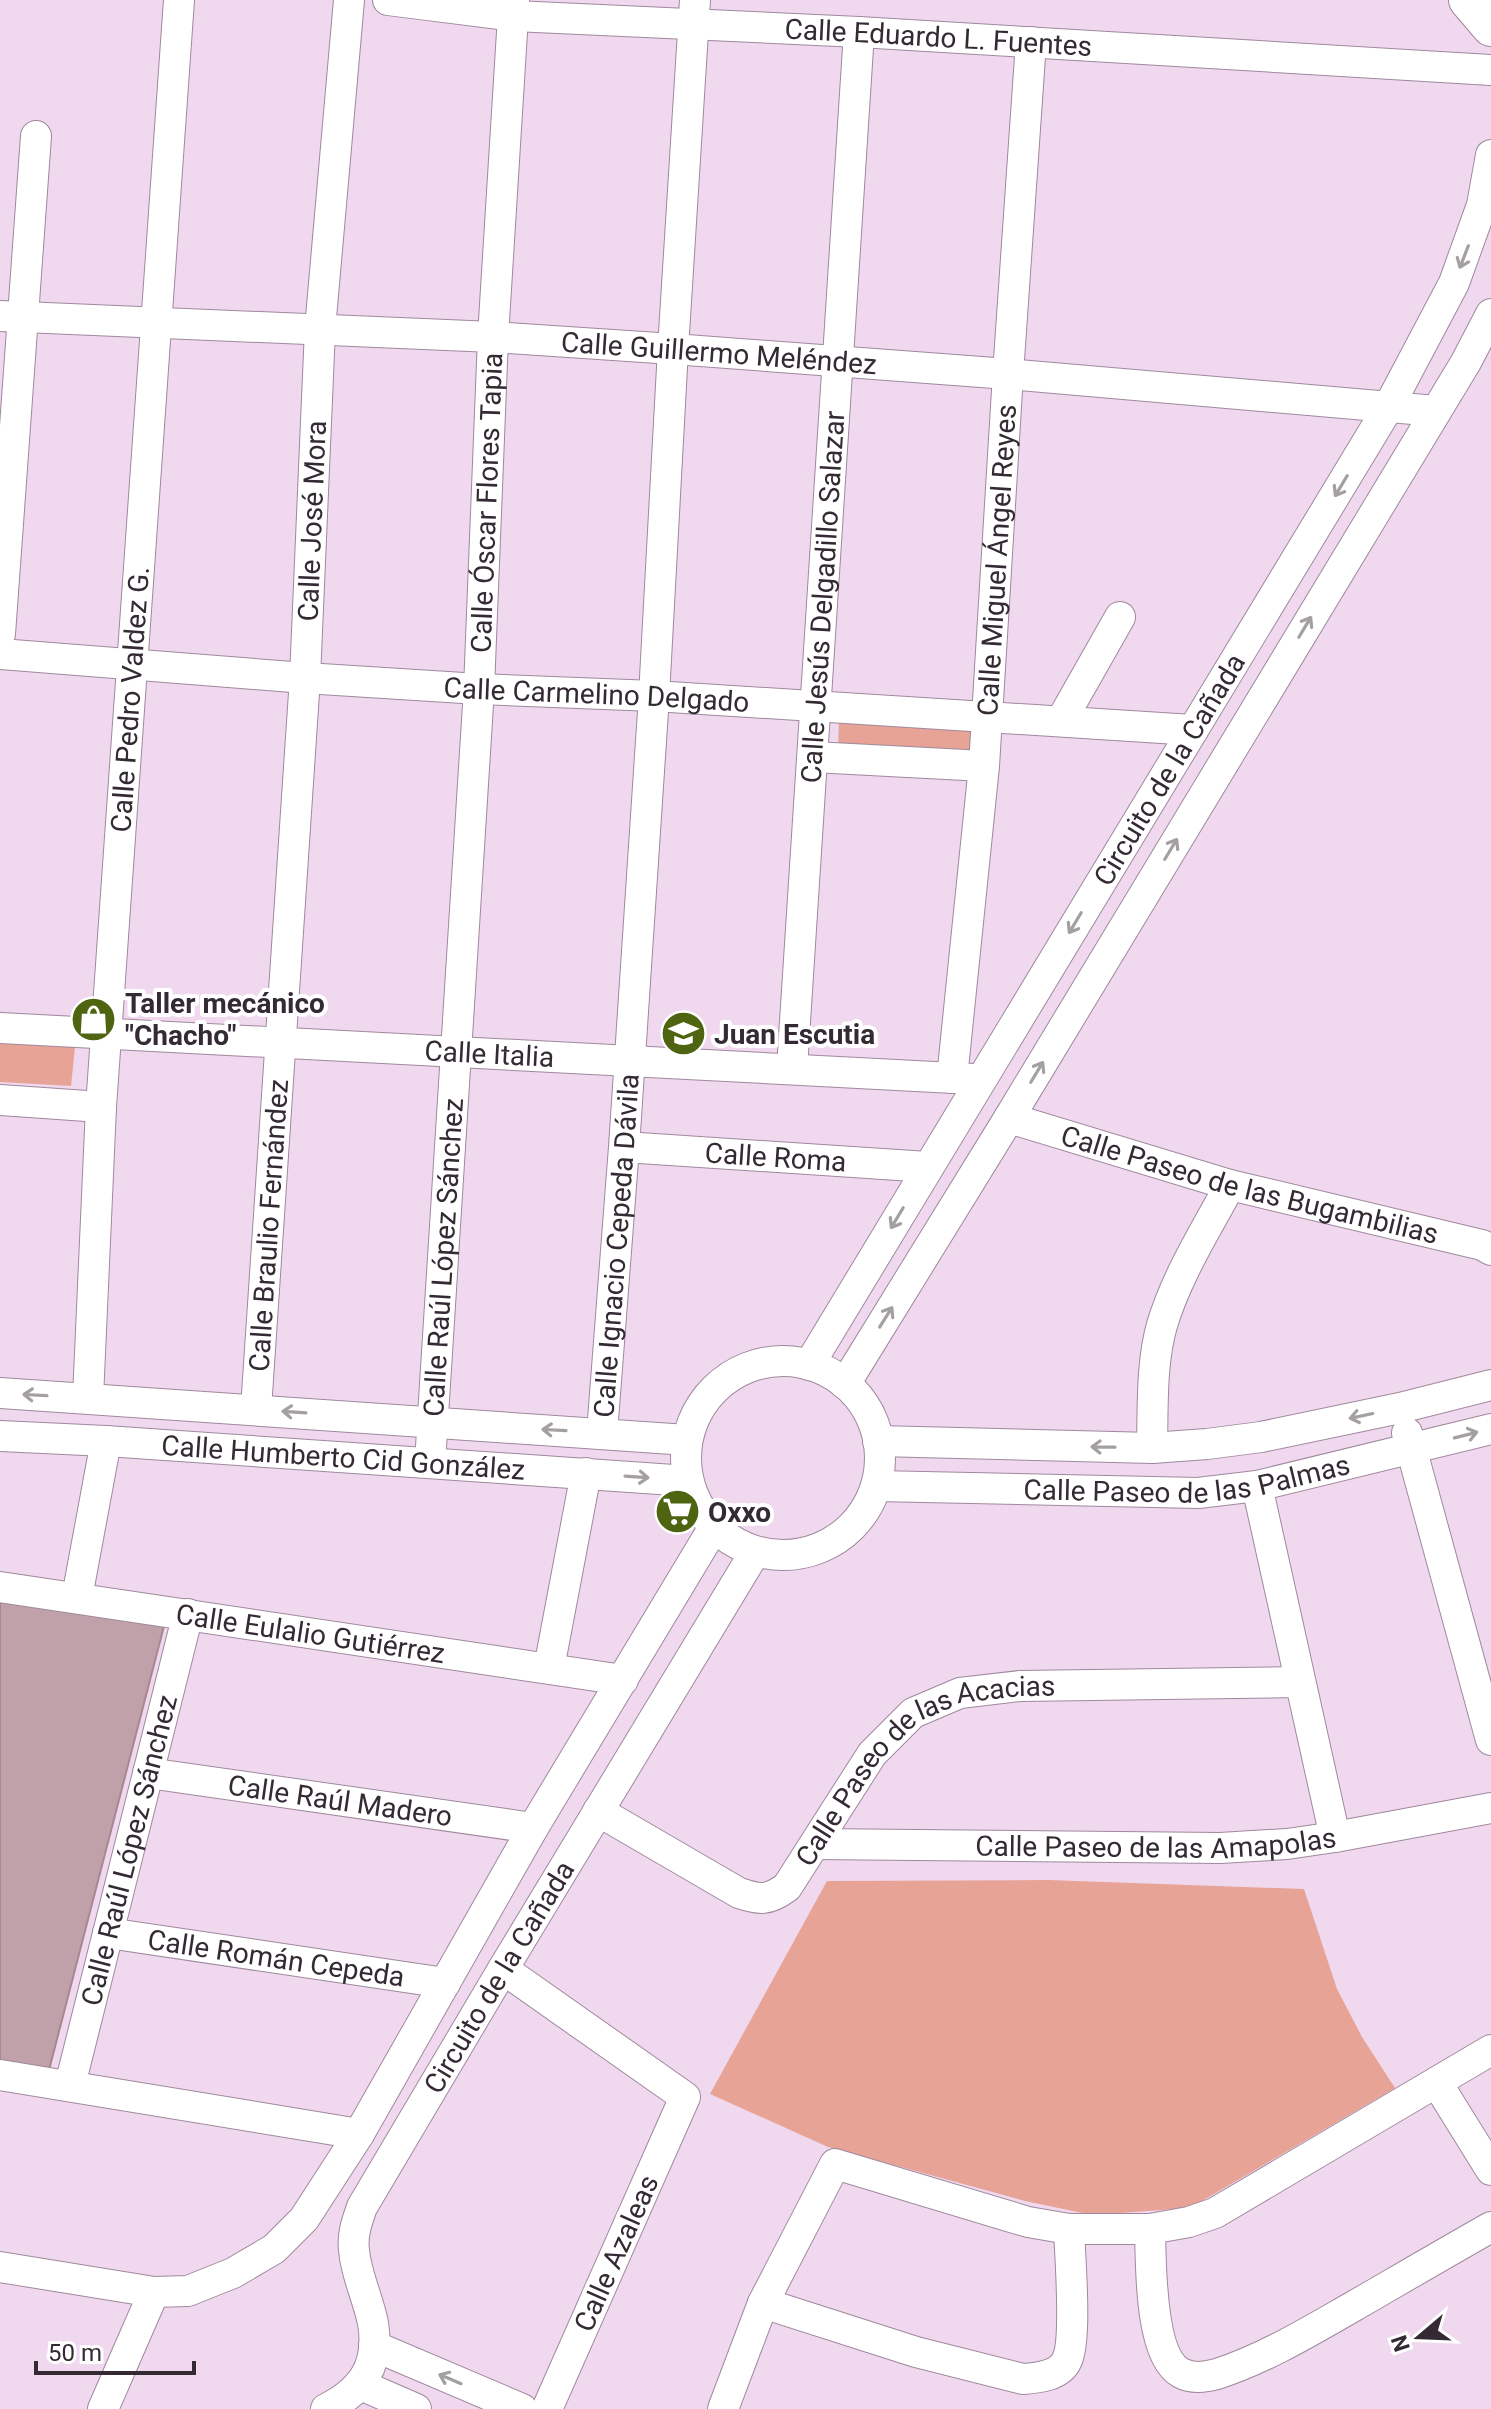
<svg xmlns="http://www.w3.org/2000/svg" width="1491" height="2409" font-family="Roboto,sans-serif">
	<rect width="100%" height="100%" fill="#f0d8ee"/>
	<g fill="#e7a396">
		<path d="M 839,722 L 974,730 L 971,754 L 838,746 Z"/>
		<path d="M 0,1043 L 75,1047 L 71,1086 L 0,1082 Z"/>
		<path d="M 1048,1880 L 1304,1889 L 1337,1989 L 1362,2037 L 1395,2088 L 1190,2208 L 1092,2215 L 1025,2201 L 828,2147 L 710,2094 L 827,1881 Z"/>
	</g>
	<path fill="#c0a1a9" stroke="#a78890" stroke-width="2" d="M 0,1600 L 164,1626 L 49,2070 L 0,2062 Z"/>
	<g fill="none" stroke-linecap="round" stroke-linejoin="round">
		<defs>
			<g id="minor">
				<path id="s1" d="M 388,0 L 514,16 L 859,32 L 1491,70"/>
				<path id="s2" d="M 0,316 L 493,337 L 673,349 L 1008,374 L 1436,411"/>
				<path d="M 0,634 L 36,136"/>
				<path id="s3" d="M 0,654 L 305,678 L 479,689 L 654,696 L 1193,730"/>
				<path d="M 1061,721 L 1120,617"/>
				<path d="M 813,757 L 984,766"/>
				<path id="s4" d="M 0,1028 L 973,1079"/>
				<path id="s5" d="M 792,1068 L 859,32"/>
				<path id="s6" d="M 952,1078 L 984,766 L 1008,374 L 1031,42"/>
				<path d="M 0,1100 L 101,1107"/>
				<path id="s7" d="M 1009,1118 L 1230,1185 L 1482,1245 L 1491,1250"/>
				<path id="s8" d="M 624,1147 L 928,1167"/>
				<circle cx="783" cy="1458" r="97"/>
				<path id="s9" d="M 809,1365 L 1389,406 L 1454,283 L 1482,205 L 1491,155"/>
				<path d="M 845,1384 L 1009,1118 L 1466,362 L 1491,314"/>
				<path d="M 0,1393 L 687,1440"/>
				<path id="s10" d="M 88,1398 L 101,1107 L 179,0"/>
				<path id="s11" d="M 256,1409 L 305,678 L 320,329 L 349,0"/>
				<path id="s12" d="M 602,1433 L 624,1147 L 654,696 L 673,349 L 695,0"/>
				<path d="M 1407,1433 L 1491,1740"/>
				<path id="s13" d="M 0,1436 L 106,1441 L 688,1481"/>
				<path d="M 878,1441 L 1152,1448 L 1207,1444 L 1261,1437 L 1400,1408 L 1491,1385"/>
				<path d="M 1152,1448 C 1153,1408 1151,1363 1162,1325 C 1177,1275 1206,1230 1230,1185"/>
				<path id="s14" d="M 430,1463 L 479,689 L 493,337 L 514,0"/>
				<path id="s15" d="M 876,1486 L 1198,1493 L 1257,1486 L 1491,1429"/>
				<path d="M 1257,1486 L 1335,1837"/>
				<path id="s16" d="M 0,1587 L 623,1680"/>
				<path d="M 77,1597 L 106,1441"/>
				<path d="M 549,1668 L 586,1473"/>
				<path id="s17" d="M 148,1773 L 533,1828"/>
				<path id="s18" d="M 598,1811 L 739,1893 C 760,1900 768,1901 787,1887 L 872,1754 L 913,1713 L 960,1693 L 1020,1686 L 1299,1682"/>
				<path id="s19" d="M 816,1844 L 1220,1848 L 1287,1844 L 1335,1837 L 1491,1808"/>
				<path id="s20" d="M 108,1933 L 445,1983"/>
				<path d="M 503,1969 L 685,2097 L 547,2409"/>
				<path d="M 0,2075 L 359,2134"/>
				<path d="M 1437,2083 L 1491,2170"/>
				<path id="s21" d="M 70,2085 L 188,1614"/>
				<path d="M 1150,2229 C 1151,2262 1149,2356 1181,2373 C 1192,2379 1206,2377 1217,2374 C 1266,2358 1310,2331 1354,2306 C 1399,2280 1445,2253 1491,2227"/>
				<path d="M 0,2267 L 154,2292 L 188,2291 L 233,2273 L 274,2249 L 304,2219 L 359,2134 L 533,1828 L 714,1527"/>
				<path d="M 763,2303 L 916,2352 L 1023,2379 C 1038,2378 1060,2376 1067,2360 C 1077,2339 1070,2257 1069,2229"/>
				<path d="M 374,2346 L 522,2409"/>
				<path d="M 361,2385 L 416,2409"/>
				<path d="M 103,2409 L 154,2292"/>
				<path id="s22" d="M 326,2409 C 362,2391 380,2366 373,2323 C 368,2298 356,2275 354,2250 C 352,2235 357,2221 362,2207 L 503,1969 L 755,1552"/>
				<path d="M 723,2409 L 763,2303 L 835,2164 L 1028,2222 L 1069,2229 L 1150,2229 L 1189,2222 L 1215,2213 L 1491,2050"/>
			</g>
			<path id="major" d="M 1468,0 L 1491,27"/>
		</defs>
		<use href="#minor" stroke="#9f899d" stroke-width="32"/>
		<use href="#major" stroke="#9f899d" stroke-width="40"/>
		<use href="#minor" stroke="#fff" stroke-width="30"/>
		<use href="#major" stroke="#fff" stroke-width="38"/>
	</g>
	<defs><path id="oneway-shaft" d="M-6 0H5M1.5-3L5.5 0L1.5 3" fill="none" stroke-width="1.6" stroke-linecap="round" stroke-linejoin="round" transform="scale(2)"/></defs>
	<g stroke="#a39fa3">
		<use href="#oneway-shaft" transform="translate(1464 257) rotate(111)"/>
		<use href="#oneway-shaft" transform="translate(1341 486) rotate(121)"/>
		<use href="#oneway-shaft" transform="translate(1305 627) rotate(-59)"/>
		<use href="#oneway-shaft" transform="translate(1171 849) rotate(-59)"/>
		<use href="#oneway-shaft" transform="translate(1075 923) rotate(121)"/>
		<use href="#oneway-shaft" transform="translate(1037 1072) rotate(-59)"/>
		<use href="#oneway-shaft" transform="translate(897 1218) rotate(121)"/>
		<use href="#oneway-shaft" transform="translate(886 1317) rotate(-58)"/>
		<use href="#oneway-shaft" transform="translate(35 1395) rotate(-177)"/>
		<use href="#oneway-shaft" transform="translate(294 1412) rotate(-176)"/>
		<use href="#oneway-shaft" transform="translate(1361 1416) rotate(168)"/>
		<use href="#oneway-shaft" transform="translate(554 1430) rotate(-177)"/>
		<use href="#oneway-shaft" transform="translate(1466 1435) rotate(-14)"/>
		<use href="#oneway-shaft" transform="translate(1103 1447) rotate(-179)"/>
		<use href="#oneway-shaft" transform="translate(637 1477) rotate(4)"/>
		<use href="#oneway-shaft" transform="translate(450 2379) rotate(-157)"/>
	</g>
	<defs>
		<symbol id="shop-disc" viewBox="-11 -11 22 22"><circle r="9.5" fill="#4e6411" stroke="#fff"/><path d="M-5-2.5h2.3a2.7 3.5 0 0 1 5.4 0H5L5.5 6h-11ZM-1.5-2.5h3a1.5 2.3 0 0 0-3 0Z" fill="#fff"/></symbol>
		<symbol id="university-disc" viewBox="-11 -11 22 22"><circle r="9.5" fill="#4e6411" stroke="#fff"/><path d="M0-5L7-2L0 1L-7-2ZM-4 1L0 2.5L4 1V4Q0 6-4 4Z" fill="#fff"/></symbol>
		<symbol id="supermarket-disc" viewBox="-11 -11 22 22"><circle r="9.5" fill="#4e6411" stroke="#fff"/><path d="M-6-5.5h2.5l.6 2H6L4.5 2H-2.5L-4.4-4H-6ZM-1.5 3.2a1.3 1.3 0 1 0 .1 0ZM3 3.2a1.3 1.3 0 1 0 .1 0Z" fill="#fff"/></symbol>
	</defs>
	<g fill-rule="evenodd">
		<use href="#shop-disc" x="68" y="994" width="51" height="51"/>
		<use href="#university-disc" x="658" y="1008" width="51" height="51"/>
		<use href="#supermarket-disc" x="652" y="1486" width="51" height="51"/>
	</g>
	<g text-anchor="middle" stroke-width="8" stroke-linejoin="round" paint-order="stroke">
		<g font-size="28" fill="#332a33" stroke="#fff">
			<text dy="10" stroke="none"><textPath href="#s1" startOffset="552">Calle Eduardo L. Fuentes</textPath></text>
			<text dy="10" stroke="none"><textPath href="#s2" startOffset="720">Calle Guillermo Meléndez</textPath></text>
			<text dy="10" stroke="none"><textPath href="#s14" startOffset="962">Calle Óscar Flores Tapia</textPath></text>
			<text dy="10" stroke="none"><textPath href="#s11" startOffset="890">Calle José Mora</textPath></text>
			<text dy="10" stroke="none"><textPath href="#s6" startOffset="520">Calle Miguel Ángel Reyes</textPath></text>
			<text dy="10" stroke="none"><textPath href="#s5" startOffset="472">Calle Jesús Delgadillo Salazar</textPath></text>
			<text dy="10" stroke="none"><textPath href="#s3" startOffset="598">Calle Carmelino Delgado</textPath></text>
			<text dy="10" stroke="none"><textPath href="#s10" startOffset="700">Calle Pedro Valdez G.</textPath></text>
			<text dy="10" stroke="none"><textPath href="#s9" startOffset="696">Circuito de la Cañada</textPath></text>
			<text dy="10" stroke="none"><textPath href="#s4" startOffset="490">Calle Italia</textPath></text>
			<text dy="10" stroke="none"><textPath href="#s8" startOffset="152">Calle Roma</textPath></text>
			<text dy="10" stroke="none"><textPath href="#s7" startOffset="250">Calle Paseo de las Bugambilias</textPath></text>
			<text dy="10" stroke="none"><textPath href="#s11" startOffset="184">Calle Braulio Fernández</textPath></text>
			<text dy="10" stroke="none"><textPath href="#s12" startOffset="188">Calle Ignacio Cepeda Dávila</textPath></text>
			<text dy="10" stroke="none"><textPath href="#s14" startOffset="206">Calle Raúl López Sánchez</textPath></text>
			<text dy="10" stroke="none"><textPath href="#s13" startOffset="344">Calle Humberto Cid González</textPath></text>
			<text dy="10" stroke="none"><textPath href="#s15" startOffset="312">Calle Paseo de las Palmas</textPath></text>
			<text dy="10" stroke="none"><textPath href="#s16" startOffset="314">Calle Eulalio Gutiérrez</textPath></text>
			<text dy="10" stroke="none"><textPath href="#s18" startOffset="410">Calle Paseo de las Acacias</textPath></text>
			<text dy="10" stroke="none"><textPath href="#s17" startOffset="194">Calle Raúl Madero</textPath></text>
			<text dy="10" stroke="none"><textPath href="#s19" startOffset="340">Calle Paseo de las Amapolas</textPath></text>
			<text dy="10" stroke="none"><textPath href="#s21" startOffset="242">Calle Raúl López Sánchez</textPath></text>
			<text dy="10" stroke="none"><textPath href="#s20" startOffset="170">Calle Román Cepeda</textPath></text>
			<text dy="10" stroke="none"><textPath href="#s22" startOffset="494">Circuito de la Cañada</textPath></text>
			<text transform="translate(616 2253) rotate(-66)" y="10">Calle Azaleas</text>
		</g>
		<g font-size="28" font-weight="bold" fill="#332a33" stroke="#fff" text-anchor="start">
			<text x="125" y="1013">Taller mecánico<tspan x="125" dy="32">"Chacho"</tspan></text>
			<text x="714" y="1044">Juan Escutia</text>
			<text x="708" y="1522">Oxxo</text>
		</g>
	</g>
	<g transform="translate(1419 2337) rotate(251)" stroke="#ffffff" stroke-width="6" paint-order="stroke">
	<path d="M0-6L14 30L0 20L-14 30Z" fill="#332a33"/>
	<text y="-12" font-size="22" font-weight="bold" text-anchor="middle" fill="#332a33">N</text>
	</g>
	<path d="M36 2361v12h158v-12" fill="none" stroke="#332a33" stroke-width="4"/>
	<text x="48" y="2361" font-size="24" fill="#332a33" stroke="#ffffff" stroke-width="6" paint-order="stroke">50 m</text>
</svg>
